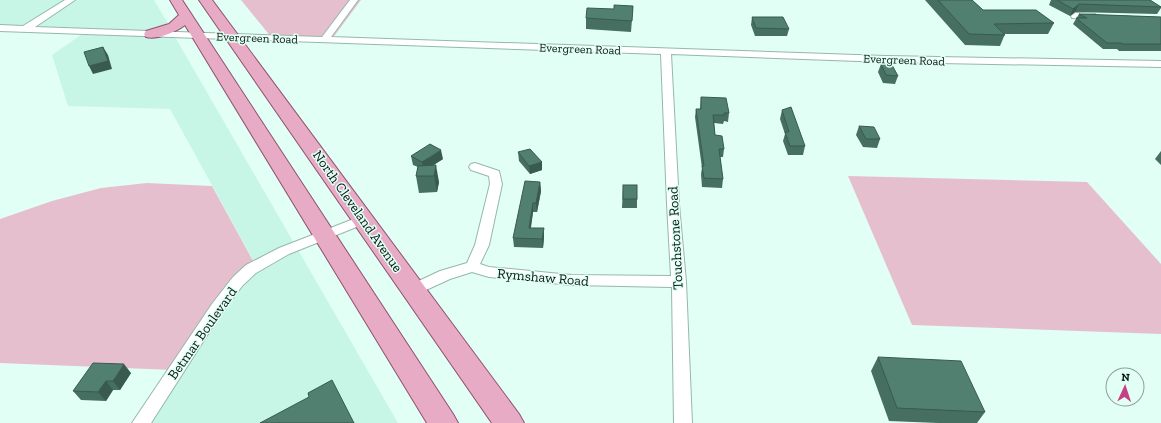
<svg xmlns="http://www.w3.org/2000/svg" width="1161" height="423" font-family="'Zilla Slab',serif">
	<rect width="100%" height="100%" fill="#e1fff4"/>
	<path fill="#c8f6e6" d="M 0,0 L 154,0 L 170,27 L 145,33 L 146,37 L 171,30 L 398,423 L 139,423 L 162,387 L 257,267 L 170,109 L 68,106 L 52,55 L 88,30 L 0,27 Z"/>
	<g fill="#e6bfce">
		<path d="M 241,0 L 361,0 L 332,39 L 272,38 Z"/>
		<path d="M 848,176 L 1087,182 L 1161,264 L 1161,334 L 912,325 Z"/>
		<path d="M 147,183 L 212,186 L 257,268 L 173,370 L 0,363 L 0,219 L 52,201 L 101,188 Z"/>
	</g>
	<g fill="none" stroke-linecap="round" stroke-linejoin="round">
		<defs>
			<g id="minor">
				<path d="M 65,0 L 75,0 L 35,27 L 322,37 L 350,0 L 358,0 L 331,37 L 886,56 L 1161,61 L 1161,67 L 886,62 L 671,54 L 679,204 L 686,282 L 692,423 L 674,423 L 672,287 L 571,285 L 489,277 L 472,272 L 450,279 L 413,296 L 408,294 L 406,290 L 408,286 L 440,271 L 467,263 L 475,245 L 490,184 L 489,176 L 471,170 L 469,167 L 471,164 L 475,163 L 499,171 L 502,184 L 489,245 L 480,264 L 489,267 L 571,275 L 671,276 L 667,204 L 661,54 L 0,31 L 0,25 L 23,26 Z"/>
				<path d="M 1075,13 L 1095,14 L 1099,17 L 1095,20 L 1072,18 L 1071,16 Z"/>
				<path d="M 364,215 L 369,216 L 371,219 L 369,222 L 289,254 L 256,273 L 243,285 L 222,312 L 151,423 L 132,423 L 212,304 L 233,277 L 246,265 L 279,248 Z"/>
			</g>
			<g id="primary">
				<path d="M 170,0 L 182,0 L 453,414 L 458,423 L 427,423 L 185,25 C 176,32 157,40 146,37 L 144,34 L 146,31 L 169,24 L 179,15 Z"/>
				<path d="M 199,0 L 212,0 L 519,414 L 524,423 L 492,423 Z"/>
			</g>
		</defs>
		<use href="#minor" stroke="#95b8ab" stroke-width="2"/>
		<use href="#primary" stroke="#8f526e" stroke-width="2"/>
		<use href="#minor" fill="#fff" fill-rule="evenodd"/>
		<use href="#primary" fill="#e7abc6" fill-rule="evenodd"/>
	</g>
	<g fill="#466e61">
		<path d="M 925,0 L 972,0 L 983,10 L 1054,23 L 1048,34 L 1005,34 L 1000,46 L 965,45 Z"/>
		<path d="M 1051,0 L 1150,0 L 1161,7 L 1161,8 L 1157,14 L 1075,12 L 1070,16 L 1049,5 Z"/>
		<path d="M 633,6 L 631,32 L 586,29 L 586,18 L 614,9 Z"/>
		<path d="M 1079,14 L 1161,17 L 1161,51 L 1119,51 L 1117,49 L 1103,49 L 1073,24 Z"/>
		<path d="M 752,17 L 789,29 L 787,36 L 755,36 L 751,25 Z"/>
		<path d="M 881,64 L 898,76 L 895,84 L 883,83 L 878,72 Z"/>
		<path d="M 701,97 L 729,113 L 728,122 L 724,121 L 723,124 L 714,123 L 715,135 L 724,149 L 723,157 L 720,157 L 723,179 L 722,188 L 702,187 L 701,174 L 702,168 L 695,117 L 696,109 L 700,109 Z"/>
		<path d="M 782,110 L 805,146 L 803,155 L 788,155 L 783,141 L 785,134 L 780,119 Z"/>
		<path d="M 859,126 L 880,139 L 877,148 L 863,147 L 856,135 Z"/>
		<path d="M 1161,151 L 1161,165 L 1155,159 Z"/>
		<path d="M 518,152 L 542,162 L 542,170 L 530,174 L 519,161 Z"/>
		<path d="M 411,156 L 443,159 L 432,166 L 439,182 L 437,192 L 419,193 L 416,176 L 418,167 L 413,165 Z"/>
		<path d="M 540,182 L 541,191 L 537,212 L 533,212 L 531,228 L 544,237 L 543,248 L 514,247 L 513,238 Z"/>
		<path d="M 623,185 L 637,199 L 637,208 L 622,208 Z"/>
		<path d="M 878,357 L 985,412 L 977,423 L 938,423 L 889,421 L 871,371 Z"/>
		<path d="M 131,373 L 120,390 L 113,390 L 106,401 L 81,400 L 73,391 Z"/>
	</g>
	<g fill="#395a4f">
		<path d="M 1079,4 L 1075,12 L 1070,16 L 1073,9 Z"/>
		<path d="M 103,47 L 108,55 L 112,69 L 93,74 L 89,66 Z"/>
		<path d="M 441,150 L 443,159 L 424,171 L 422,162 Z"/>
		<path d="M 542,162 L 542,170 L 530,174 L 529,166 Z"/>
		<path d="M 436,165 L 439,182 L 437,192 L 434,176 Z"/>
		<path d="M 540,182 L 541,191 L 537,212 L 536,203 Z"/>
		<path d="M 533,203 L 533,212 L 529,237 L 529,228 Z"/>
		<path d="M 544,228 L 544,237 L 543,248 L 542,239 Z"/>
		<path d="M 124,364 L 131,373 L 120,390 L 113,381 Z"/>
		<path d="M 106,381 L 113,390 L 106,401 L 98,392 Z"/>
	</g>
	<g fill="#518071" stroke="#395a4f">
		<path d="M 938,0 L 972,0 L 983,10 L 1036,10 L 1054,23 L 994,24 L 1005,35 L 969,34 Z"/>
		<path d="M 1057,0 L 1150,0 L 1161,7 L 1079,4 L 1073,9 Z"/>
		<path d="M 614,5 L 633,6 L 632,21 L 586,18 L 587,8 L 614,9 Z"/>
		<path d="M 1079,14 L 1161,17 L 1161,44 L 1123,44 L 1121,43 L 1107,43 L 1076,18 L 1087,18 Z"/>
		<path d="M 752,17 L 783,17 L 789,29 L 756,28 Z"/>
		<path d="M 103,47 L 108,61 L 89,66 L 84,52 Z"/>
		<path d="M 881,64 L 892,65 L 898,76 L 886,75 Z"/>
		<path d="M 701,97 L 726,98 L 729,113 L 724,113 L 725,115 L 713,115 L 715,135 L 722,136 L 724,149 L 719,149 L 723,179 L 704,178 L 702,166 L 704,166 L 696,109 L 701,109 Z"/>
		<path d="M 791,107 L 805,146 L 790,146 L 785,132 L 789,132 L 782,110 Z"/>
		<path d="M 859,126 L 874,127 L 880,139 L 866,139 Z"/>
		<path d="M 430,144 L 441,150 L 422,162 L 411,156 Z"/>
		<path d="M 530,149 L 542,162 L 529,166 L 518,152 Z"/>
		<path d="M 436,165 L 434,176 L 416,176 L 418,166 Z"/>
		<path d="M 525,181 L 540,182 L 536,203 L 533,203 L 529,228 L 544,228 L 542,239 L 513,238 Z"/>
		<rect x="623" y="185" width="14" height="14"/>
		<path d="M 878,357 L 961,361 L 985,412 L 897,408 Z"/>
		<path d="M 93,363 L 124,364 L 113,381 L 106,381 L 98,392 L 73,391 Z"/>
		<path d="M 332,380 L 354,423 L 260,423 L 309,397 L 308,393 Z"/>
	</g>
	<g text-anchor="middle" stroke-width="3" stroke-linejoin="round" paint-order="stroke">
		<g font-size="12" fill="#091612" stroke="#e1fff4">
			<text transform="translate(257 38) rotate(2)" y="4">Evergreen Road</text>
			<text transform="translate(580 49) rotate(2)" y="4">Evergreen Road</text>
			<text transform="translate(904 60) rotate(2)" y="4">Evergreen Road</text>
		</g>
		<g font-size="14" fill="#091612" stroke="#e1fff4">
			<text transform="translate(358 211) rotate(55)" y="5">North Cleveland Avenue</text>
			<text transform="translate(675 238) rotate(-93)" y="5">Touchstone Road</text>
			<text transform="translate(543 277) rotate(5)" y="5">Rymshaw Road</text>
			<text transform="translate(202 333) rotate(-55)" y="5">Betmar Boulevard</text>
		</g>
	</g>
	<g transform="translate(1125 387) rotate(3)"><circle r="19" fill="#e1fff4" stroke="#8ba29a"/>
	<path d="M0-3L7 15L0 10L-7 15Z" fill="#c54084"/>
	<text y="-6" font-size="11" font-weight="bold" text-anchor="middle" fill="#091612">N</text>
	</g>
</svg>
